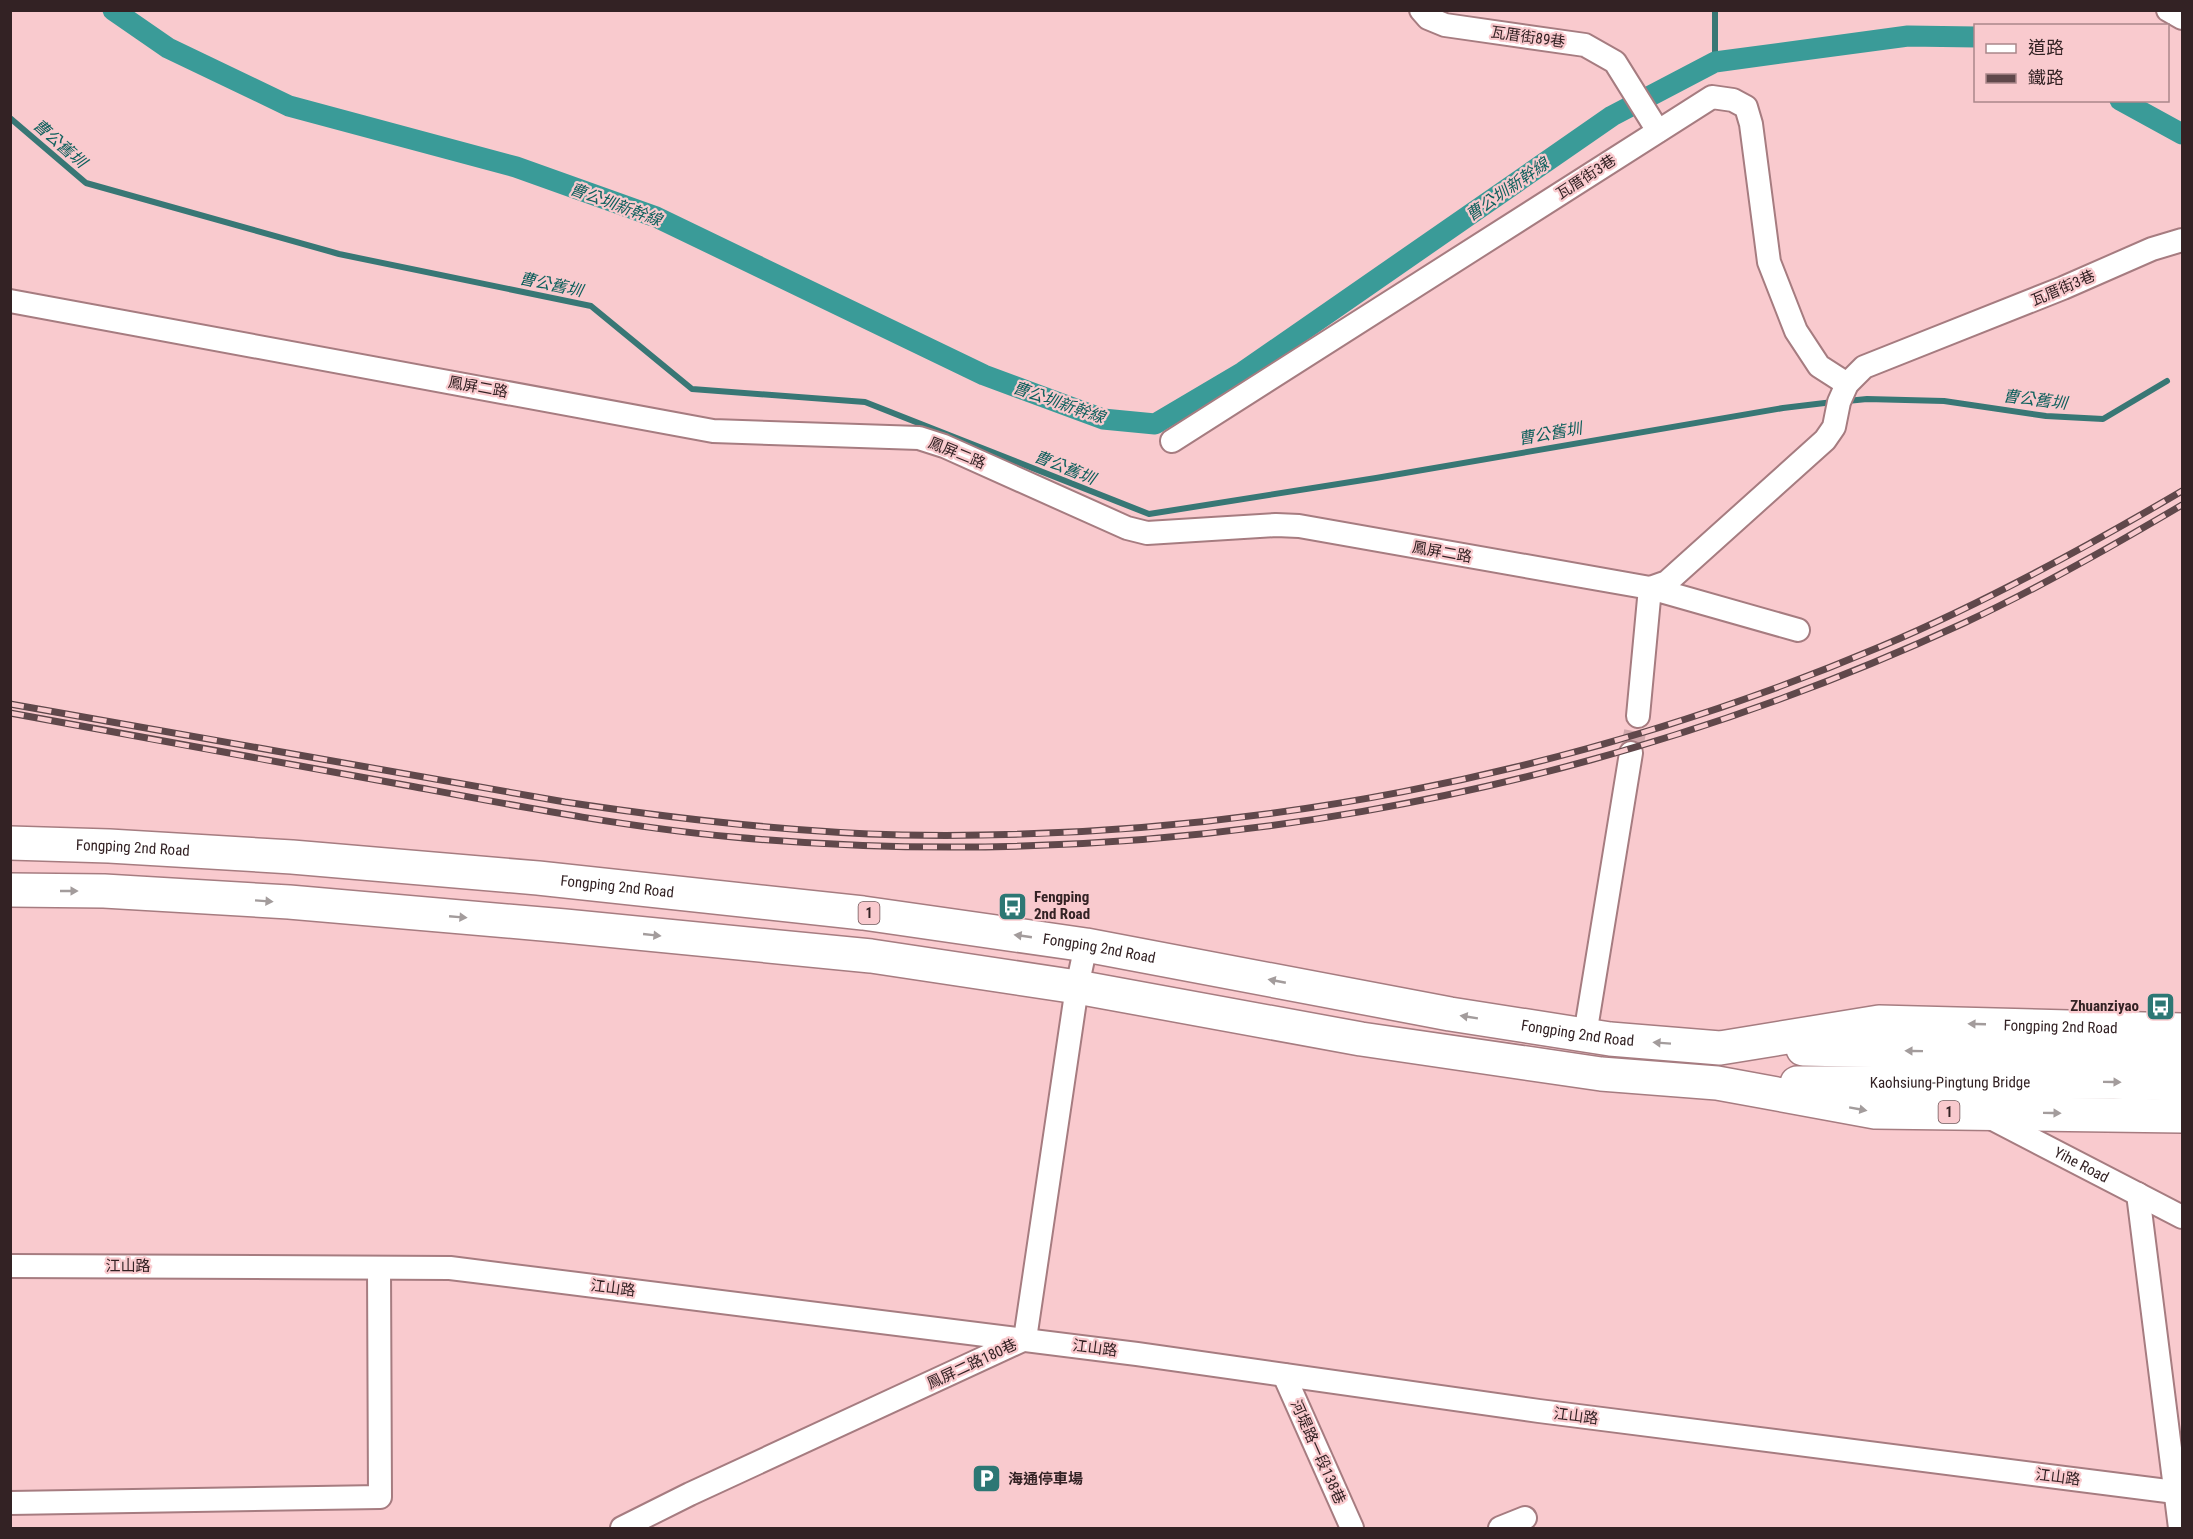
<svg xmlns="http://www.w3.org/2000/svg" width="2193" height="1539" font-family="'Roboto Condensed','Noto Sans TC',sans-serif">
	<rect width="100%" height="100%" fill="#f9cace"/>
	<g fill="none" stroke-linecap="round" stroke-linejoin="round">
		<g stroke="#387775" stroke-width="6">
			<path d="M 1715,62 L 1715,10"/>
			<path d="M 10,118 L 86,183 L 339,254 L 591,306 L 692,389 L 865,402 L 1149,514 L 1376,478 L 1783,408 L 1833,402"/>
			<path d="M 1847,401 L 1867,399 L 1944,401 L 2046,416 L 2103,419 L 2167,381"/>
		</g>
		<g stroke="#3a9b98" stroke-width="21">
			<path d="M 113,10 L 168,48 L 289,106 L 516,167 L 656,217 L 984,375 L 1103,419 L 1155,424 L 1243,372 L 1612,116 L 1715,62 L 1908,36 L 1976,37"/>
			<path d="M 2120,100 L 2182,134"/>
		</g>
		<path stroke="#d1a8ac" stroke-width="22" stroke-dasharray="22 11" stroke-linecap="butt" d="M 1631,753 L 1638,716"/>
		<defs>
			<g id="street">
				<path d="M 1421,10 L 1428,18 L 1445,25 L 1585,45 L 1615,62 L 1658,131"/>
				<path d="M 2168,10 L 2182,18"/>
				<path d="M 10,301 L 713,431 L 919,438 L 944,446 L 1127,528 L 1147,533 L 1276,525 L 1299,526 L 1650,588 L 1667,582 L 1825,440 L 1834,427 L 1839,402 L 1847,384 L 1864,367 L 2063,288 L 2152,249 L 2182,240"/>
				<path d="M 1172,441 L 1712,97 L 1733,100 L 1746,107 L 1751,124 L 1769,262 L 1796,331 L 1819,366 L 1847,384"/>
				<path d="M 1638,716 L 1650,588 L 1798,630"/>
				<path d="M 1585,1035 L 1631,753"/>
				<path id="s1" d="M 1989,1117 L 2182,1217"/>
				<path d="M 2138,1194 L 2180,1528"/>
				<path d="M 10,1266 L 450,1268 L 1137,1354 L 1539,1411 L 2175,1492"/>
				<path d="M 1284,1375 L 1352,1528"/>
				<path d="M 10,1503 L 380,1497 L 379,1268"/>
				<path d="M 622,1528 L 690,1494 L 1025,1339 L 1077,987 L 1086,945"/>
				<path d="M 1500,1528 L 1525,1518"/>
			</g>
			<g id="primary">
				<path id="s2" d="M 10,843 L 109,846 L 292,857 L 538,878 L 863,913 L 1086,945 L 1450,1014 L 1610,1039 L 1720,1048 L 1879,1022 L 2182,1030"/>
				<path d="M 10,890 L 104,891 L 289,902 L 565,926 L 871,956 L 1077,987 L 1361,1039 L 1601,1074 L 1717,1083 L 1875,1112 L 2182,1116"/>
				<path d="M 1803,1049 L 2182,1057"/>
				<path id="s3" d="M 1797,1083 L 2104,1082 L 2182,1084"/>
			</g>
		</defs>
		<use href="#street" stroke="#a67c80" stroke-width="26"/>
		<use href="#primary" stroke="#a67c80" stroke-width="36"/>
		<use href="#street" stroke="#fff" stroke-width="22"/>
		<use href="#primary" stroke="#fff" stroke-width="33"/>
		<defs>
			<g id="rail">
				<path d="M 10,704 L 565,802 C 677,819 789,832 902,835 C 1239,841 1572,777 1882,646 C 1986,602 2085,548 2182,491"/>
				<path d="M 10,713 C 144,738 277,762 410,786 C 517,806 625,827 733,837 C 1157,876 1578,801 1964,623 C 2039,588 2111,547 2182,505"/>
			</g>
		</defs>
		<use href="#rail" stroke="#60484b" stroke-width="7"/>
		<use href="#rail" stroke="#f9cace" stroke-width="4.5" stroke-dasharray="14" stroke-linecap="butt"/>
	</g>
	<defs><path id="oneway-solid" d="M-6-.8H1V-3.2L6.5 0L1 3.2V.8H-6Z" transform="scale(1.5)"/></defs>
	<g fill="#a39c9c">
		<use href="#oneway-solid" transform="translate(69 891)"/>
		<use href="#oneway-solid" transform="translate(264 901) rotate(4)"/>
		<use href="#oneway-solid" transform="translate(458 917) rotate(5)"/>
		<use href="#oneway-solid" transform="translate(652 935) rotate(6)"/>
		<use href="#oneway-solid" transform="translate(1023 936) rotate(-172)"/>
		<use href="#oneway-solid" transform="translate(1277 981) rotate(-169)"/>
		<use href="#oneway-solid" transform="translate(1469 1017) rotate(-171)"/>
		<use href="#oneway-solid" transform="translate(1977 1024) rotate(-178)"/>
		<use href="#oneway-solid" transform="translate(1662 1043) rotate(-176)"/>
		<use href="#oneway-solid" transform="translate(1914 1051) rotate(-179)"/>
		<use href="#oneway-solid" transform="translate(2112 1082) rotate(1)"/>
		<use href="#oneway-solid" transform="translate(1858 1109) rotate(10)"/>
		<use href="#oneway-solid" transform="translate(2052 1113) rotate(1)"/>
	</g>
	<defs>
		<symbol id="bus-square" viewBox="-11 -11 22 22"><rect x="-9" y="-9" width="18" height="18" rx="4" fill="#2d7774" stroke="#f9cace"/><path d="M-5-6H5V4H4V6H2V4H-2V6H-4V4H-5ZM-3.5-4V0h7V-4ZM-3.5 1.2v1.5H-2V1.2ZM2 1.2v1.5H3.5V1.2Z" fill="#fff"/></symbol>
		<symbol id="parking-square" viewBox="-11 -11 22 22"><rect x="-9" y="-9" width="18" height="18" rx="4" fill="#2d7774" stroke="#f9cace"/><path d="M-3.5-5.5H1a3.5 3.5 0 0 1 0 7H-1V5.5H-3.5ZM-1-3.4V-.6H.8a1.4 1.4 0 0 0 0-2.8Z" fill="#fff"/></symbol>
	</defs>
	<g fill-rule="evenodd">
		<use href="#bus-square" x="996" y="890" width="33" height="33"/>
		<use href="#bus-square" x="2144" y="990" width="33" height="33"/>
		<use href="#parking-square" x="970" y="1462" width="33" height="33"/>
	</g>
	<g text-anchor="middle" stroke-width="4.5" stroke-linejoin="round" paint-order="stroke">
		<g fill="#f9cace" stroke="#6e5457" stroke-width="1.5">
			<rect x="858.5" y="902" width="21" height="22" rx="4.5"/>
			<rect x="1938.5" y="1101" width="21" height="22" rx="4.5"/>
		</g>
		<g font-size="14" font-weight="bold" fill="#332224">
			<text x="869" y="918">1</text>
			<text x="1949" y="1117">1</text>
		</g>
		<g font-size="15" fill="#332224" stroke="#f9cace">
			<text transform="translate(1528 37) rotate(8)" y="5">瓦厝街89巷</text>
			<text transform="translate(1586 177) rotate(-33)" y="5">瓦厝街3巷</text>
			<text transform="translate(2063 288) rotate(-23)" y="5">瓦厝街3巷</text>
			<text transform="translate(478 387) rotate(10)" y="5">鳳屏二路</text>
			<text transform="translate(957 453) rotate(22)" y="5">鳳屏二路</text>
			<text transform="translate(1442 552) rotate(10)" y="5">鳳屏二路</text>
			<text dy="5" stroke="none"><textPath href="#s2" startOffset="123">Fongping 2nd Road</textPath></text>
			<text dy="5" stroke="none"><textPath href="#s2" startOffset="609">Fongping 2nd Road</textPath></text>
			<text dy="5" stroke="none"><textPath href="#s2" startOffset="1095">Fongping 2nd Road</textPath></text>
			<text dy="5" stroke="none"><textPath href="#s2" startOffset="2067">Fongping 2nd Road</textPath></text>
			<text dy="5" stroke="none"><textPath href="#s2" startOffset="1581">Fongping 2nd Road</textPath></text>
			<text dy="5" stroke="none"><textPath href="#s3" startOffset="153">Kaohsiung-Pingtung Bridge</textPath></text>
			<text dy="5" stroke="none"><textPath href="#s1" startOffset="104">Yihe Road</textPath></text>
			<text x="128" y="1271">江山路</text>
			<text transform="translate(613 1288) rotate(7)" y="5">江山路</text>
			<text transform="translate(1095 1348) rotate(7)" y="5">江山路</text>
			<text transform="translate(972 1364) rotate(-25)" y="5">鳳屏二路180巷</text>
			<text transform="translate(1576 1416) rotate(7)" y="5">江山路</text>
			<text transform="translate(1318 1452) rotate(66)" y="5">河堤路一段138巷</text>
			<text transform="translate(2058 1477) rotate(7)" y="5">江山路</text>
		</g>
		<g font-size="15" font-weight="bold" fill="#332224" stroke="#f9cace" text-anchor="start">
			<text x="1034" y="902">Fengping<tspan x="1034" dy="17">2nd Road</tspan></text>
			<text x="2139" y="1011" text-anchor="end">Zhuanziyao</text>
			<text x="1008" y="1484">海通停車場</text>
		</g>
		<g font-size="16" font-style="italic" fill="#0f605d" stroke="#f9cace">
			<text transform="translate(60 143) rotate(41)" y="6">曹公舊圳</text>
			<text transform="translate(1507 189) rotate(-35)" y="6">曹公圳新幹線</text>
			<text transform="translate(616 204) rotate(20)" y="6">曹公圳新幹線</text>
			<text transform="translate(551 284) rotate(12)" y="6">曹公舊圳</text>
			<text transform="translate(2035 399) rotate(7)" y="6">曹公舊圳</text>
			<text transform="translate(1059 402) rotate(19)" y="6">曹公圳新幹線</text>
			<text transform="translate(1550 433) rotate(-10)" y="6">曹公舊圳</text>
			<text transform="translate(1065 467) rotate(22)" y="6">曹公舊圳</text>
		</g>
	</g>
	<rect width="2193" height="1539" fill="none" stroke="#332224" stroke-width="24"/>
	<rect x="1974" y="24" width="195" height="78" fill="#f9cace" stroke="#aa878a" stroke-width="1.5"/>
	<rect x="1986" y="44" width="30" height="9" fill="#ffffff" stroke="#aa878a" stroke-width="1.5"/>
	<text x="2028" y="54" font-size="18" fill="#332224">道路</text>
	<rect x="1986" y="74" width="30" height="9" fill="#60484b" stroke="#aa878a" stroke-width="1.5"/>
	<text x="2028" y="84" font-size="18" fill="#332224">鐵路</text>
</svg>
